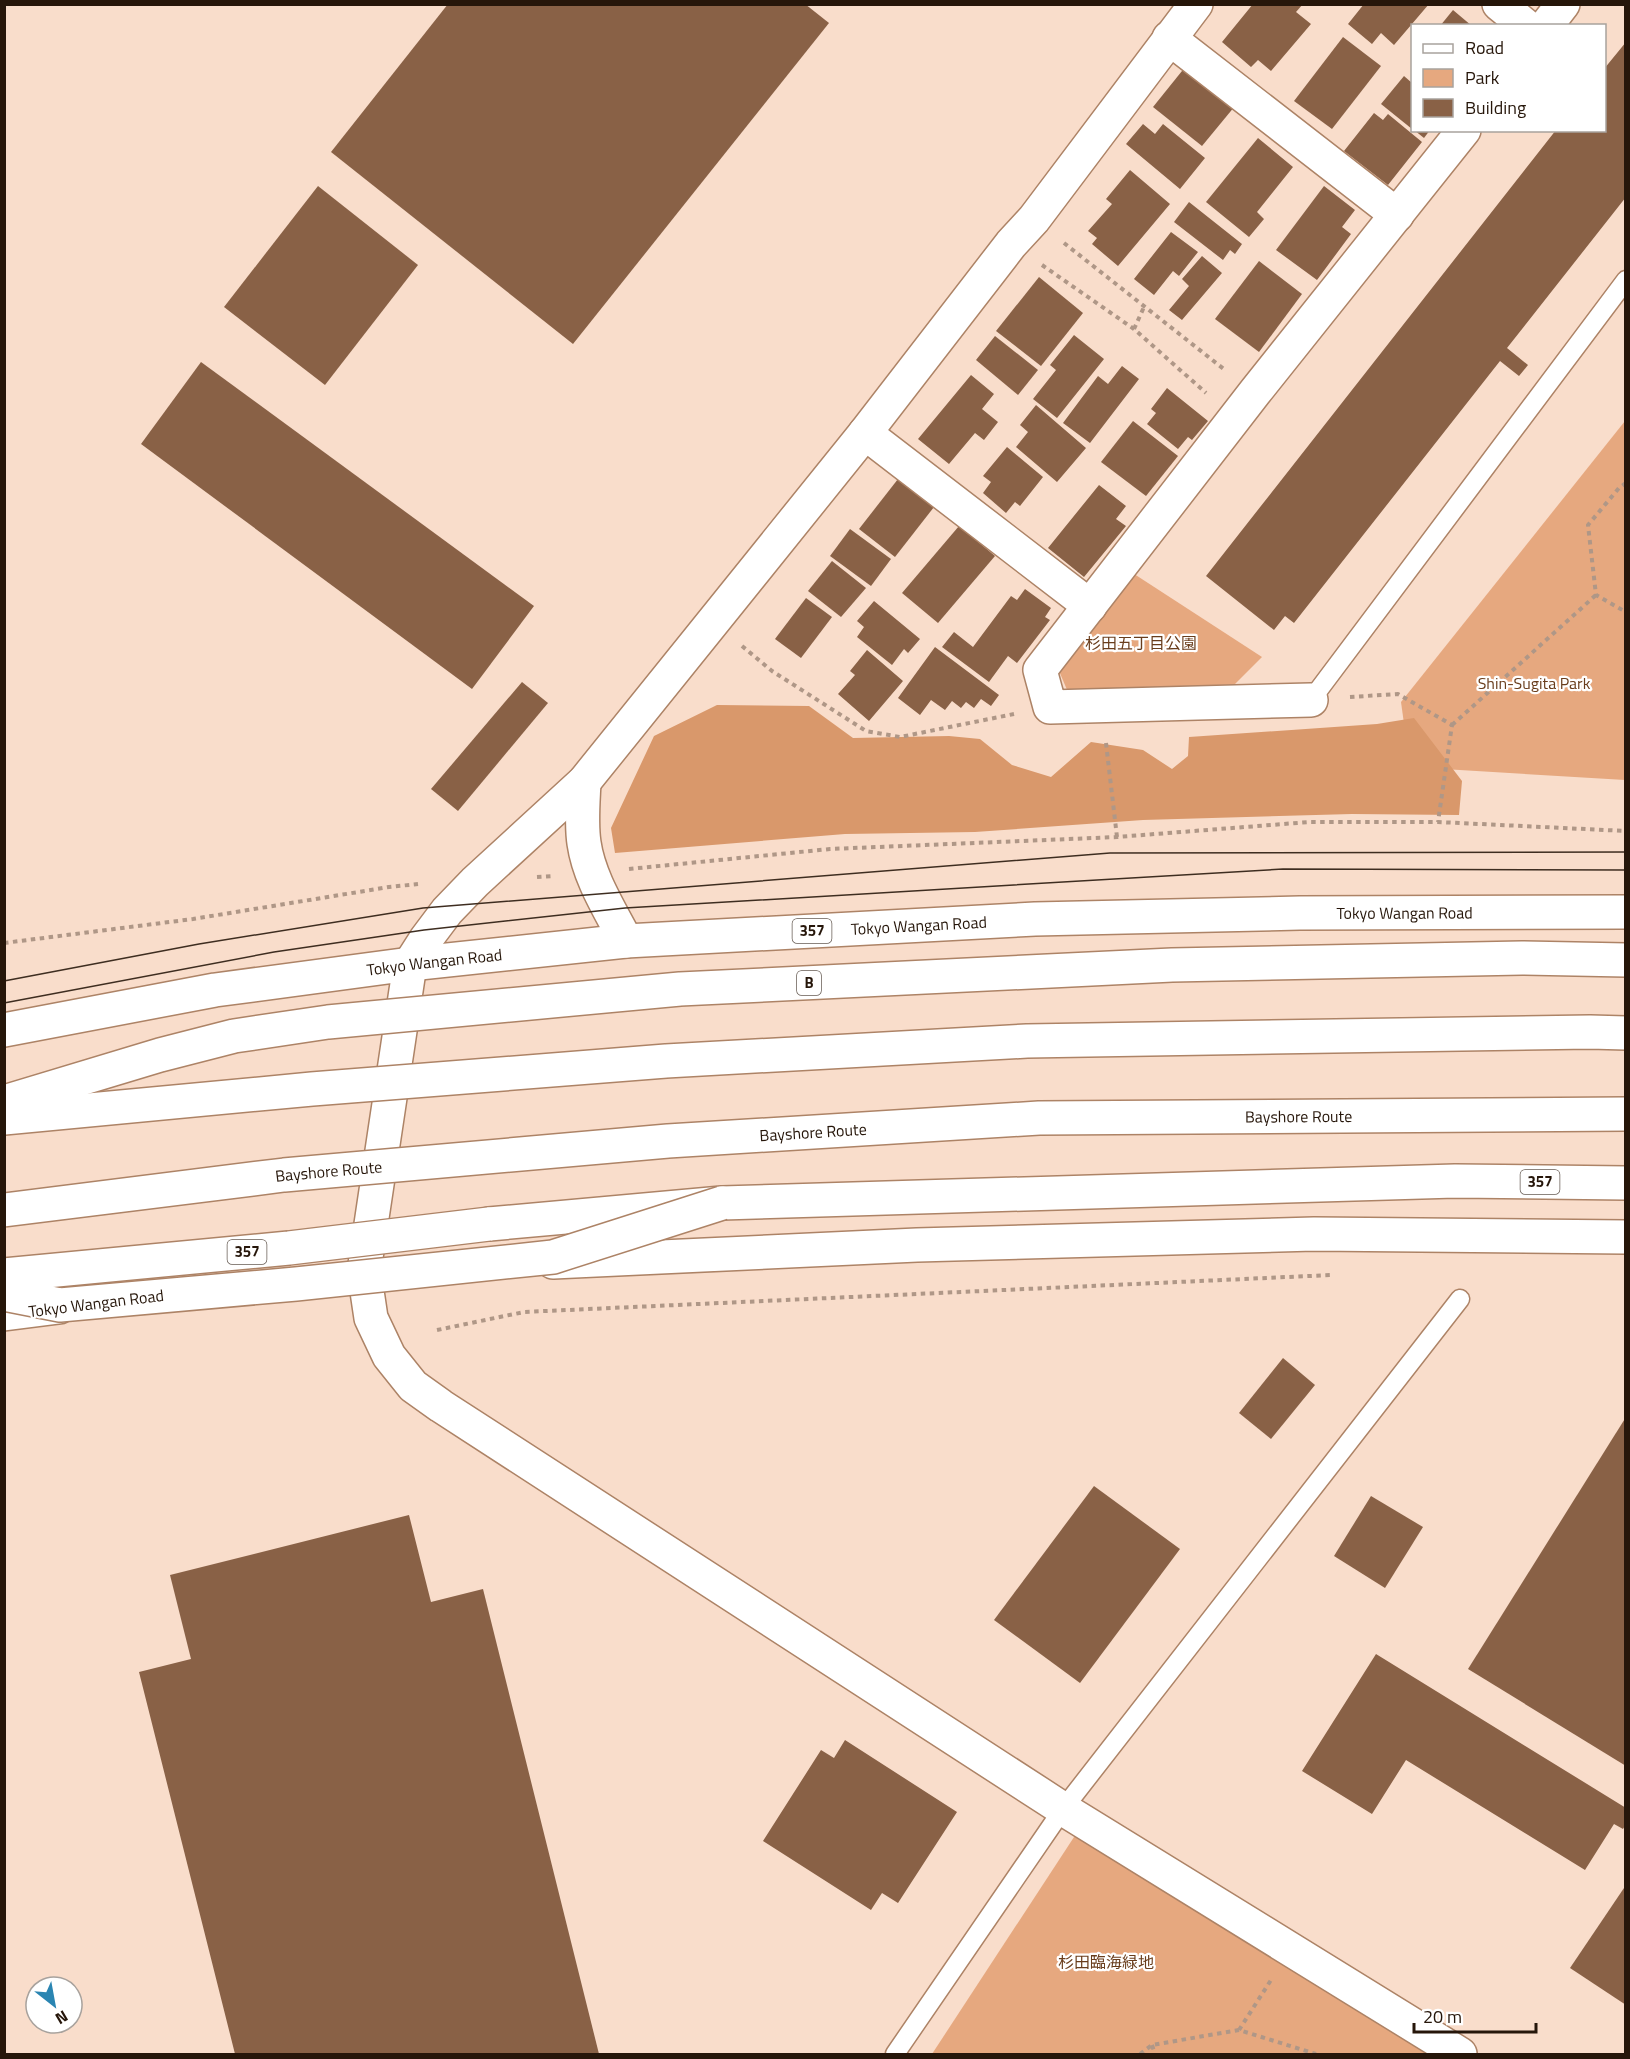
<svg xmlns="http://www.w3.org/2000/svg" width="1630" height="2059" font-family="'Titillium Web','Noto Sans JP',sans-serif">
	<rect width="100%" height="100%" fill="#f9ddcb"/>
	<g fill="#e6a87f">
		<path d="M 1625,421 L 1625,780 L 1410,767 L 1401,702 Z"/>
		<path d="M 1128,570 L 1262,657 L 1229,690 L 1073,704 L 1054,659 Z"/>
		<path d="M 1076,1834 L 1433,2054 L 932,2054 Z"/>
	</g>
	<path fill="#d9986b" d="M 717,705 L 809,706 L 853,738 L 949,736 L 980,739 L 1012,765 L 1051,777 L 1091,742 L 1143,750 L 1172,769 L 1188,756 L 1189,737 L 1377,724 L 1414,718 L 1462,781 L 1459,815 L 1352,814 L 1143,820 L 975,832 L 845,834 L 615,853 L 611,828 L 654,736 Z"/>
	<g fill="#896146">
		<path d="M 448,4 L 805,4 L 829,23 L 573,344 L 331,152 Z"/>
		<path d="M 1253,4 L 1303,4 L 1296,12 L 1311,24 L 1271,71 L 1258,60 L 1251,67 L 1222,42 Z"/>
		<path d="M 1364,4 L 1429,4 L 1394,45 L 1381,33 L 1372,44 L 1348,24 Z"/>
		<path d="M 1453,10 L 1472,26 L 1440,26 Z"/>
		<path d="M 1343,37 L 1381,66 L 1332,129 L 1294,101 Z"/>
		<path d="M 1626,42 L 1626,197 L 1507,348 L 1528,365 L 1519,376 L 1500,361 L 1294,623 L 1285,616 L 1274,630 L 1206,576 L 1556,130 L 1604,130 L 1604,69 Z"/>
		<path d="M 1186,66 L 1235,106 L 1202,146 L 1153,107 Z"/>
		<path d="M 1404,76 L 1412,83 L 1412,129 L 1381,104 Z"/>
		<path d="M 1374,113 L 1383,120 L 1388,114 L 1422,142 L 1388,185 L 1344,151 Z"/>
		<path d="M 1143,124 L 1155,134 L 1163,124 L 1205,158 L 1180,189 L 1126,144 Z"/>
		<path d="M 1414,130 L 1430,130 L 1424,138 Z"/>
		<path d="M 1258,138 L 1293,167 L 1257,212 L 1264,219 L 1249,237 L 1206,202 Z"/>
		<path d="M 1130,170 L 1170,204 L 1118,266 L 1092,244 L 1097,238 L 1088,231 L 1112,204 L 1106,199 Z"/>
		<path d="M 318,186 L 418,265 L 325,385 L 224,307 Z"/>
		<path d="M 1324,186 L 1355,210 L 1342,227 L 1351,234 L 1317,280 L 1276,250 Z"/>
		<path d="M 1189,202 L 1242,244 L 1235,254 L 1230,250 L 1223,260 L 1174,222 Z"/>
		<path d="M 1171,232 L 1198,252 L 1179,276 L 1173,271 L 1154,295 L 1134,279 Z"/>
		<path d="M 1202,256 L 1222,273 L 1182,320 L 1169,310 L 1189,286 L 1182,279 Z"/>
		<path d="M 1259,261 L 1302,294 L 1259,352 L 1215,319 Z"/>
		<path d="M 1039,277 L 1083,313 L 1041,366 L 996,331 Z"/>
		<path d="M 1074,335 L 1104,359 L 1057,418 L 1033,399 L 1056,370 L 1050,365 Z"/>
		<path d="M 995,336 L 1038,370 L 1018,395 L 976,360 Z"/>
		<path d="M 201,362 L 534,606 L 472,689 L 141,444 Z"/>
		<path d="M 1122,366 L 1139,379 L 1090,443 L 1063,423 L 1098,376 L 1108,384 Z"/>
		<path d="M 971,375 L 994,394 L 982,409 L 998,422 L 984,440 L 975,433 L 949,464 L 918,439 Z"/>
		<path d="M 1167,388 L 1208,421 L 1192,440 L 1188,437 L 1178,449 L 1147,424 L 1156,413 L 1151,409 Z"/>
		<path d="M 1036,405 L 1086,448 L 1057,482 L 1016,447 L 1028,432 L 1020,425 Z"/>
		<path d="M 1133,421 L 1178,456 L 1146,496 L 1101,462 Z"/>
		<path d="M 1007,447 L 1043,477 L 1020,506 L 1015,502 L 1006,513 L 983,493 L 991,482 L 983,476 Z"/>
		<path d="M 898,479 L 934,507 L 895,557 L 859,529 Z"/>
		<path d="M 1099,485 L 1126,506 L 1116,519 L 1126,526 L 1084,577 L 1048,548 Z"/>
		<path d="M 959,526 L 995,556 L 938,623 L 902,593 Z"/>
		<path d="M 850,529 L 891,559 L 871,586 L 830,556 Z"/>
		<path d="M 832,561 L 866,588 L 841,617 L 808,591 Z"/>
		<path d="M 1025,589 L 1051,608 L 1045,617 L 1050,620 L 1017,663 L 1008,656 L 989,682 L 942,647 L 954,632 L 973,647 L 1011,596 L 1017,600 Z"/>
		<path d="M 806,598 L 832,617 L 801,658 L 775,639 Z"/>
		<path d="M 874,601 L 920,639 L 908,653 L 904,649 L 892,665 L 857,637 L 864,627 L 857,621 Z"/>
		<path d="M 935,647 L 999,695 L 991,706 L 981,699 L 974,708 L 966,702 L 961,708 L 952,701 L 945,710 L 931,700 L 920,715 L 898,698 Z"/>
		<path d="M 867,650 L 903,681 L 869,721 L 838,694 L 855,675 L 850,671 Z"/>
		<path d="M 522,682 L 548,703 L 458,811 L 431,789 Z"/>
		<path d="M 1283,1358 L 1315,1385 L 1271,1439 L 1239,1413 Z"/>
		<path d="M 1626,1417 L 1626,1766 L 1468,1669 Z"/>
		<path d="M 1094,1486 L 1180,1549 L 1080,1683 L 994,1620 Z"/>
		<path d="M 1371,1496 L 1423,1527 L 1385,1588 L 1334,1556 Z"/>
		<path d="M 409,1515 L 431,1602 L 483,1589 L 599,2054 L 235,2054 L 139,1672 L 191,1659 L 170,1575 Z"/>
		<path d="M 1376,1654 L 1626,1808 L 1626,1824 L 1623,1829 L 1614,1824 L 1585,1870 L 1406,1760 L 1372,1814 L 1302,1771 Z"/>
		<path d="M 845,1740 L 957,1812 L 898,1903 L 882,1893 L 871,1910 L 763,1841 L 821,1750 L 834,1758 Z"/>
		<path d="M 1626,1885 L 1626,2005 L 1570,1968 Z"/>
	</g>
	<g fill="none" stroke-linecap="round" stroke-linejoin="round">
		<defs>
			<g id="lane">
				<path d="M 1311,700 L 1626,280"/>
				<path d="M 895,2054 L 1063,1809 L 1460,1299"/>
			</g>
			<g id="street">
				<path d="M 1499,4 L 1526,26"/>
				<path d="M 1546,26 L 1563,4"/>
				<path d="M 1169,38 L 1397,215"/>
				<path d="M 865,433 L 1090,606"/>
				<path d="M 1311,700 L 1050,707 L 1040,670 L 1255,392 L 1464,130"/>
				<path d="M 584,782 C 583,803 581,823 584,843 C 589,878 610,910 626,941"/>
				<path d="M 410,964 L 426,939 L 447,911 L 475,882 L 584,782 L 865,433 L 1011,244 L 1034,219 L 1196,4"/>
			</g>
			<path id="secondary" d="M 410,964 L 364,1271 L 371,1318 L 389,1356 L 413,1386 L 441,1406 L 1063,1809 L 1460,2054"/>
			<g id="highway">
				<path id="s1" d="M 4,1030 L 215,990 L 410,964 L 626,941 L 1035,919 L 1300,913 L 1626,912"/>
				<path d="M 489,1224 L 722,1203 L 1455,1181 L 1626,1183"/>
				<path d="M 553,1262 L 917,1245 L 1314,1234 L 1626,1237"/>
				<path d="M 4,1314 L 59,1307"/>
			</g>
		</defs>
		<use href="#lane" stroke="#ad8366" stroke-width="21"/>
		<use href="#street" stroke="#ad8366" stroke-width="36"/>
		<use href="#secondary" stroke="#ad8366" stroke-width="36"/>
		<use href="#highway" stroke="#ad8366" stroke-width="36"/>
		<g stroke="#af9787" stroke-width="4" stroke-dasharray="4.5 4.5" stroke-linecap="butt">
			<path d="M 1064,243 L 1225,370"/>
			<path d="M 1042,265 L 1134,329 L 1206,393"/>
			<path d="M 1134,329 L 1144,307"/>
			<path d="M 1626,483 L 1619,488 L 1588,525 L 1596,595 L 1626,612"/>
			<path d="M 742,646 L 772,671 L 866,731 L 900,737 L 1014,714"/>
			<path d="M 1350,697 L 1398,694 L 1452,725 L 1438,822"/>
			<path d="M 1452,725 L 1596,595"/>
			<path d="M 1106,743 L 1117,837"/>
			<path d="M 629,869 L 830,849 L 1117,837 L 1309,822 L 1438,822 L 1626,831"/>
			<path d="M 537,877 L 553,876"/>
			<path d="M 4,943 L 193,919 L 389,887 L 418,884"/>
			<path d="M 437,1330 L 524,1312 L 1331,1275"/>
			<path d="M 1239,2030 L 1271,1980"/>
			<path d="M 1152,2045 L 1155,2054"/>
			<path d="M 1140,2054 L 1152,2045 L 1239,2030 L 1316,2054"/>
		</g>
		<use href="#lane" stroke="#fff" stroke-width="18"/>
		<use href="#street" stroke="#fff" stroke-width="33"/>
		<use href="#secondary" stroke="#fff" stroke-width="33"/>
		<use href="#highway" stroke="#fff" stroke-width="33"/>
		<g stroke="#3e2d20" stroke-width="1.5">
			<path d="M 4,981 L 199,944 L 423,908 L 1110,853 L 1626,852"/>
			<path d="M 4,1003 L 274,952 L 424,930 L 625,908 L 1283,869 L 1626,870"/>
		</g>
		<defs>
			<g id="highway-bridge">
				<path d="M 4,1102 L 160,1055 L 234,1036 L 328,1022 L 680,989 L 1172,965 L 1522,958 L 1626,960"/>
				<path d="M 4,1118 L 312,1089 L 666,1061 L 1027,1041 L 1590,1032 L 1626,1033"/>
				<path id="s2" d="M 4,1210 L 284,1175 L 668,1141 L 1039,1118 L 1626,1114"/>
				<path d="M 4,1275 L 289,1248 L 489,1224"/>
				<path d="M 4,1294 L 60,1305 L 296,1284 L 553,1257 L 722,1203"/>
			</g>
		</defs>
		<use href="#highway-bridge" stroke="#ad8366" stroke-width="36" stroke-linecap="butt"/>
		<use href="#highway-bridge" stroke="#fff" stroke-width="33"/>
	</g>
	<g text-anchor="middle" stroke-width="4.5" stroke-linejoin="round" paint-order="stroke">
		<g fill="#fff" stroke="#675c54" stroke-width="1.5">
			<rect x="792.5" y="919" width="39" height="24" rx="4.5"/>
			<rect x="797" y="971" width="24" height="24" rx="4.5"/>
			<rect x="1520.5" y="1170" width="39" height="24" rx="4.5"/>
			<rect x="227.5" y="1240" width="39" height="24" rx="4.5"/>
		</g>
		<g font-size="15" font-weight="bold" fill="#26160a">
			<text x="812" y="936">357</text>
			<text x="809" y="988">B</text>
			<text x="1540" y="1187">357</text>
			<text x="247" y="1257">357</text>
		</g>
		<g font-size="16" fill="#693d1c" stroke="#fff">
			<text x="1141" y="649">杉田五丁目公園</text>
			<text x="1534" y="689">Shin-Sugita Park</text>
			<text x="1106" y="1968">杉田臨海緑地</text>
		</g>
		<g font-size="16" fill="#26160a" stroke="#fff">
			<text dy="6" stroke="none"><textPath href="#s1" startOffset="1408">Tokyo Wangan Road</textPath></text>
			<text dy="6" stroke="none"><textPath href="#s1" startOffset="922">Tokyo Wangan Road</textPath></text>
			<text dy="6" stroke="none"><textPath href="#s1" startOffset="436">Tokyo Wangan Road</textPath></text>
			<text dy="6" stroke="none"><textPath href="#s2" startOffset="1299">Bayshore Route</textPath></text>
			<text dy="6" stroke="none"><textPath href="#s2" startOffset="813">Bayshore Route</textPath></text>
			<text dy="6" stroke="none"><textPath href="#s2" startOffset="327">Bayshore Route</textPath></text>
			<text transform="translate(96 1303) rotate(-7)" y="6">Tokyo Wangan Road</text>
		</g>
	</g>
	<rect width="1630" height="2059" fill="none" stroke="#26160a" stroke-width="12"/>
	<rect x="1411" y="24" width="195" height="108" fill="#ffffff" stroke="#a8a29d" stroke-width="1.5"/>
	<rect x="1423" y="44" width="30" height="9" fill="#ffffff" stroke="#a8a29d" stroke-width="1.5"/>
	<text x="1465" y="54" font-size="18" fill="#26160a">Road</text>
	<rect x="1423" y="69" width="30" height="18" fill="#e6a87f" stroke="#a8a29d" stroke-width="1.5"/>
	<text x="1465" y="84" font-size="18" fill="#26160a">Park</text>
	<rect x="1423" y="99" width="30" height="18" fill="#896146" stroke="#a8a29d" stroke-width="1.5"/>
	<text x="1465" y="114" font-size="18" fill="#26160a">Building</text>
	<g transform="translate(54 2005) rotate(149)"><circle r="28" fill="#ffffff" stroke="#a8a29d" stroke-width="1.5"/>
	<path d="M0-4.5L10 22L0 15L-10 22Z" fill="#2a85b2"/>
	<text y="-9" font-size="16" font-weight="bold" text-anchor="middle" fill="#26160a">N</text>
	</g>
	<path d="M1414 2023v9h122v-9" fill="none" stroke="#26160a" stroke-width="3"/>
	<text x="1423" y="2023" font-size="18" fill="#26160a" stroke="#ffffff" stroke-width="4.5" paint-order="stroke">20 m</text>
</svg>
